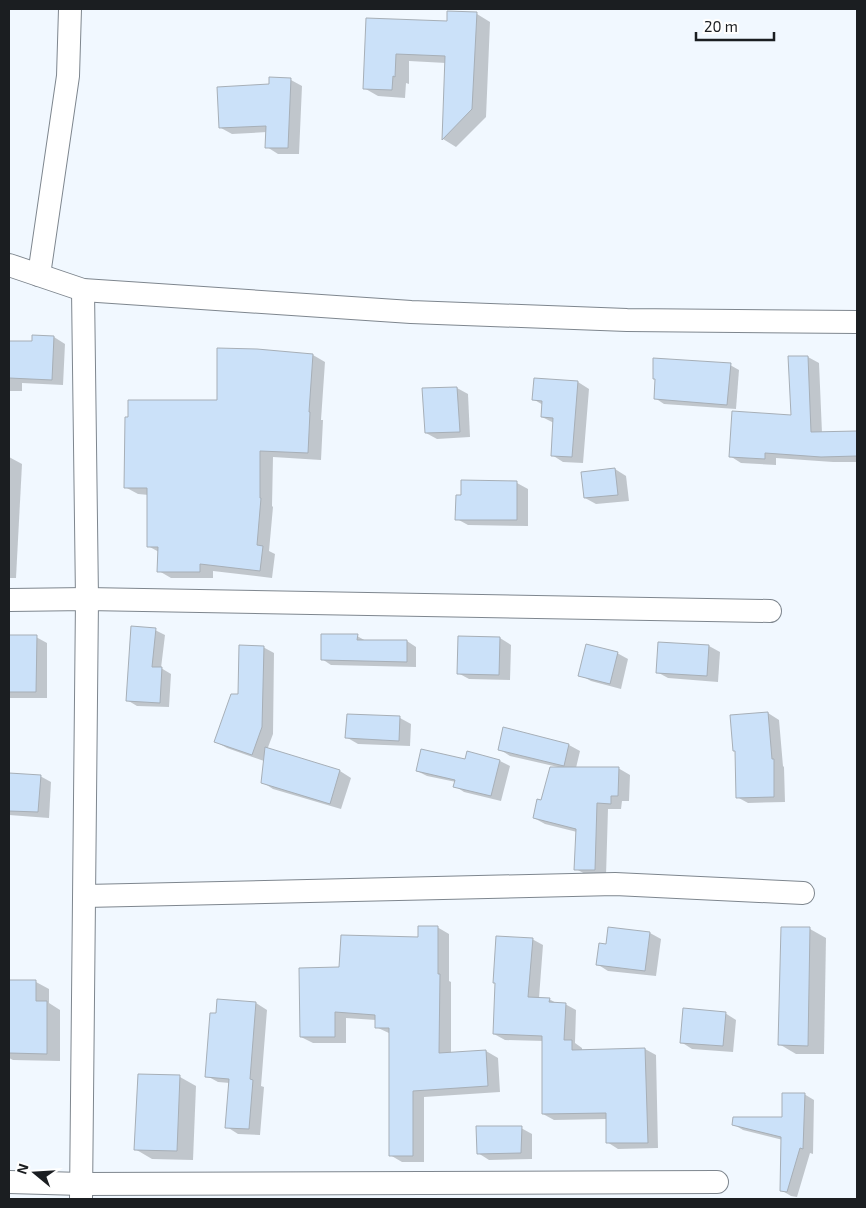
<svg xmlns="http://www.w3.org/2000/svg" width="866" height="1208" font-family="'Exo 2',sans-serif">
	<rect width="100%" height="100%" fill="#f1f8ff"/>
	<g fill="#0003">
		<path d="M 477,14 L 490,22 L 486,117 L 456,147 L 443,139 L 446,63 L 409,61 L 409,84 L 406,83 L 405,98 L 378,96 L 364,88 L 367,19 L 448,23 Z"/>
		<path d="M 291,80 L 302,86 L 299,154 L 278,154 L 267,147 L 267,132 L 232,134 L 221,128 L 270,86 Z"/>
		<path d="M 33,336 L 54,337 L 65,344 L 63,385 L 22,383 L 22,391 L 9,391 L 9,342 L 33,342 Z"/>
		<path d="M 313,355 L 325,362 L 321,420 L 323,420 L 321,460 L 273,457 L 272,506 L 273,507 L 269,551 L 275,554 L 272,578 L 213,571 L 213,578 L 171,578 L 159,571 L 159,552 L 148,546 L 149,495 L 138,494 L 125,487 L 218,401 Z"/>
		<path d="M 790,357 L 808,357 L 819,363 L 822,433 L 857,432 L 857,462 L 833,462 L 776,458 L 776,465 L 741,463 L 730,456 L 792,416 Z"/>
		<path d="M 730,365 L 739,370 L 736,409 L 664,404 L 655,398 Z"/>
		<path d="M 578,382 L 589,389 L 583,463 L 563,462 L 552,455 L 554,423 L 542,417 L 543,405 L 533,399 Z"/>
		<path d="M 457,388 L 468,394 L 470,437 L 437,439 L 426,433 L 424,389 Z"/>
		<path d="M 9,457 L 22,464 L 16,578 L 9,578 Z"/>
		<path d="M 615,469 L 626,476 L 629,501 L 596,504 L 585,498 L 582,473 Z"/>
		<path d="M 462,482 L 517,483 L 528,489 L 528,526 L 468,525 L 457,519 L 462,496 Z"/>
		<path d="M 155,630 L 165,635 L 161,668 L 171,674 L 169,707 L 137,706 L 127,700 Z"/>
		<path d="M 357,636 L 368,642 L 407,641 L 416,647 L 416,667 L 331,665 L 322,659 Z"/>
		<path d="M 9,637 L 36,637 L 47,643 L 47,698 L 9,698 Z"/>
		<path d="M 500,638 L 511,645 L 510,680 L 469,679 L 458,673 Z"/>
		<path d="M 709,646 L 720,652 L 718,682 L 668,678 L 657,672 Z"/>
		<path d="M 263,647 L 274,653 L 273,734 L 267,750 L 340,771 L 351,778 L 341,809 L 273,789 L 262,782 L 264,761 L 227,748 L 216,742 Z"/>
		<path d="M 617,653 L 628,659 L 621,689 L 591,681 L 580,675 Z"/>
		<path d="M 768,713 L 779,720 L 783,766 L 784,767 L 785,802 L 748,803 L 737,797 Z"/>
		<path d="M 400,718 L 411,724 L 410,746 L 358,744 L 346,737 Z"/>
		<path d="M 569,745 L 580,751 L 576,768 L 618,768 L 630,775 L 629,801 L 622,801 L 621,809 L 608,809 L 606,876 L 587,875 L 576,869 L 577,832 L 545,824 L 534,818 L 558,767 L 510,756 L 499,749 Z"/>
		<path d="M 467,753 L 500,761 L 510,766 L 501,801 L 464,792 L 455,786 L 456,782 L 427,776 L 417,771 L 466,760 Z"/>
		<path d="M 9,774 L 40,776 L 51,782 L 49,818 L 9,815 Z"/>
		<path d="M 437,927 L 449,934 L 449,981 L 451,982 L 451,1053 L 486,1051 L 498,1058 L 500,1092 L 424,1097 L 424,1162 L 402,1162 L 390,1155 L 391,1034 L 376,1027 L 376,1020 L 346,1018 L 346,1043 L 313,1043 L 301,1037 L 340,968 L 419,939 Z"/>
		<path d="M 810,929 L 826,938 L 824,1054 L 796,1054 L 779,1044 Z"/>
		<path d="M 650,933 L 661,939 L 656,976 L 608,971 L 597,964 Z"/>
		<path d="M 532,939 L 543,945 L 539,998 L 549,999 L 558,1004 L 565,1004 L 576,1010 L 575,1043 L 582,1048 L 582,1051 L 645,1049 L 656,1055 L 658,1148 L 618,1149 L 607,1142 L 607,1119 L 554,1120 L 543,1114 L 544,1041 L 505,1040 L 494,1034 Z"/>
		<path d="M 9,982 L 36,982 L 49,989 L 49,1003 L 60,1010 L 60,1061 L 13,1060 L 9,1058 Z"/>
		<path d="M 256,1003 L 267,1010 L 261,1086 L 264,1087 L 260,1135 L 238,1134 L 227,1127 L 230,1083 L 218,1082 L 207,1076 Z"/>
		<path d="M 725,1013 L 736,1020 L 733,1052 L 692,1049 L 681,1042 Z"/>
		<path d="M 180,1077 L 196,1086 L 193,1160 L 152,1159 L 135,1149 Z"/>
		<path d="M 804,1094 L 814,1100 L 813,1154 L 810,1153 L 797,1197 L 791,1196 L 781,1190 L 783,1140 L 743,1130 L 733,1124 L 783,1118 Z"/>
		<path d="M 521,1128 L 532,1134 L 532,1159 L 489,1160 L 478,1153 Z"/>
	</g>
	<g fill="#cbe1f9" stroke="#a7afb7">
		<path d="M 447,11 L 477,12 L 472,109 L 442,140 L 445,56 L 396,54 L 395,77 L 393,76 L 392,90 L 363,89 L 366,18 L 447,21 Z"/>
		<path d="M 269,77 L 291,78 L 288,148 L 265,148 L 266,126 L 219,128 L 217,87 L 269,84 Z"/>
		<path d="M 32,335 L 54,336 L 52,380 L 9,378 L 9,341 L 32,341 Z"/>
		<path d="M 217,348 L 257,349 L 313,354 L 309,412 L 310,412 L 308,453 L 260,451 L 260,498 L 261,498 L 257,545 L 263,546 L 260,571 L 200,564 L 200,572 L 157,572 L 158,547 L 147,547 L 147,488 L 124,488 L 125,417 L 128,417 L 128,400 L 217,400 Z"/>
		<path d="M 788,356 L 808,356 L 811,432 L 857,431 L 857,456 L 821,457 L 765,453 L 765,459 L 729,457 L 732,411 L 791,415 Z"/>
		<path d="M 653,358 L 731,363 L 727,405 L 654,399 L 655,379 L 653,379 Z"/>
		<path d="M 534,378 L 578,381 L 572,457 L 551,456 L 553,418 L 541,417 L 542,401 L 532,400 Z"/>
		<path d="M 457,387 L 460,432 L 425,433 L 422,388 Z"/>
		<path d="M 615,468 L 618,495 L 584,498 L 581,472 Z"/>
		<path d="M 461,480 L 517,481 L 517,520 L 455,520 L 456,495 L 461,495 Z"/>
		<path d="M 131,626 L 156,628 L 152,667 L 162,667 L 160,703 L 126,701 Z"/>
		<path d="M 321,634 L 358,634 L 357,640 L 407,640 L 407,662 L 321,660 Z"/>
		<path d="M 9,635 L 37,635 L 36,692 L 9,692 Z"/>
		<path d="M 458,636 L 500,637 L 499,675 L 457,674 Z"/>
		<path d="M 658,642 L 709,645 L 707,676 L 656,673 Z"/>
		<path d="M 586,644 L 618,652 L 610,684 L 578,676 Z"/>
		<path d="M 239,645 L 264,646 L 262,727 L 252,755 L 214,742 L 231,694 L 238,694 Z"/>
		<path d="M 768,712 L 772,759 L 774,759 L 774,797 L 736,798 L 735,751 L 733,751 L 730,715 Z"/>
		<path d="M 347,714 L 400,716 L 399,741 L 345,738 Z"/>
		<path d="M 503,727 L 569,744 L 564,766 L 498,750 Z"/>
		<path d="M 265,747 L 340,770 L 330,804 L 261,783 Z"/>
		<path d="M 421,749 L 465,759 L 467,751 L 500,760 L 491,796 L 453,787 L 455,780 L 416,771 Z"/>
		<path d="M 550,767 L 619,767 L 618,796 L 611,796 L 611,804 L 597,803 L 595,870 L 574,870 L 576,829 L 533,818 L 537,799 L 541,800 Z"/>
		<path d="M 9,773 L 41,775 L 38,812 L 9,811 Z"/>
		<path d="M 418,926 L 438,926 L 438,974 L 440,974 L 439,1053 L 486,1050 L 488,1086 L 413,1091 L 413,1156 L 389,1156 L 389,1028 L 375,1028 L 375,1015 L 335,1012 L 335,1037 L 300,1037 L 299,968 L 339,967 L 341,935 L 418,937 Z"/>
		<path d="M 608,927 L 650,932 L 645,971 L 596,965 L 599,943 L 606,944 Z"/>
		<path d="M 781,927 L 810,927 L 808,1046 L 778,1045 Z"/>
		<path d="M 496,936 L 533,938 L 528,997 L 550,998 L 549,1002 L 566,1003 L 564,1040 L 572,1040 L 572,1050 L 645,1048 L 648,1143 L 606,1143 L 606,1113 L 542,1114 L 542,1036 L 493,1034 L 495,983 L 493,983 Z"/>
		<path d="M 9,980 L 36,980 L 36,1001 L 47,1001 L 47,1054 L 9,1053 Z"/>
		<path d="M 217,999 L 256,1002 L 250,1079 L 253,1080 L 249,1129 L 225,1128 L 229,1079 L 205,1077 L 210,1013 L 216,1013 Z"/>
		<path d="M 683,1008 L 726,1012 L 723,1046 L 680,1043 Z"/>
		<path d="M 138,1074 L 180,1075 L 177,1151 L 134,1150 Z"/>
		<path d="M 782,1093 L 805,1093 L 803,1149 L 800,1148 L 787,1192 L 780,1191 L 781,1137 L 732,1125 L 733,1117 L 782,1117 Z"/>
		<path d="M 476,1126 L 522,1126 L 521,1153 L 477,1154 Z"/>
	</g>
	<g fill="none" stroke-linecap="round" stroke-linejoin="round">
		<defs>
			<g id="minor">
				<path d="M 9,265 L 83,290 L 411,312 L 627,320 L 857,322"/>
				<path d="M 39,275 L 68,76 L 70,9"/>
				<path d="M 9,600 L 87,599 L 770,611"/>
				<path d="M 85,896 L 615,884 L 803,893"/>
				<path d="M 9,1182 L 82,1184 L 717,1182"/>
				<path d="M 81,1199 L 87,599 L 83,290"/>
			</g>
		</defs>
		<use href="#minor" stroke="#7e868e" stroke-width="24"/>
		<use href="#minor" stroke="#fff" stroke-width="22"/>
	</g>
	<rect width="866" height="1208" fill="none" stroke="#1b1e21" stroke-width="20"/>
	<g transform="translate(35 1173) rotate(288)" stroke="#ffffff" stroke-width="4" paint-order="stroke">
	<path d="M0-4L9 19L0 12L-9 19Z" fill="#1b1e21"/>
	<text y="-8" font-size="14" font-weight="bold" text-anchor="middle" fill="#1b1e21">N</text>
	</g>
	<path d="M696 32v8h78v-8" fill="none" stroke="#1b1e21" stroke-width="2.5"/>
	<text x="704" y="32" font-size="15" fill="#1b1e21" stroke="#ffffff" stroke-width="4" paint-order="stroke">20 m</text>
</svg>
